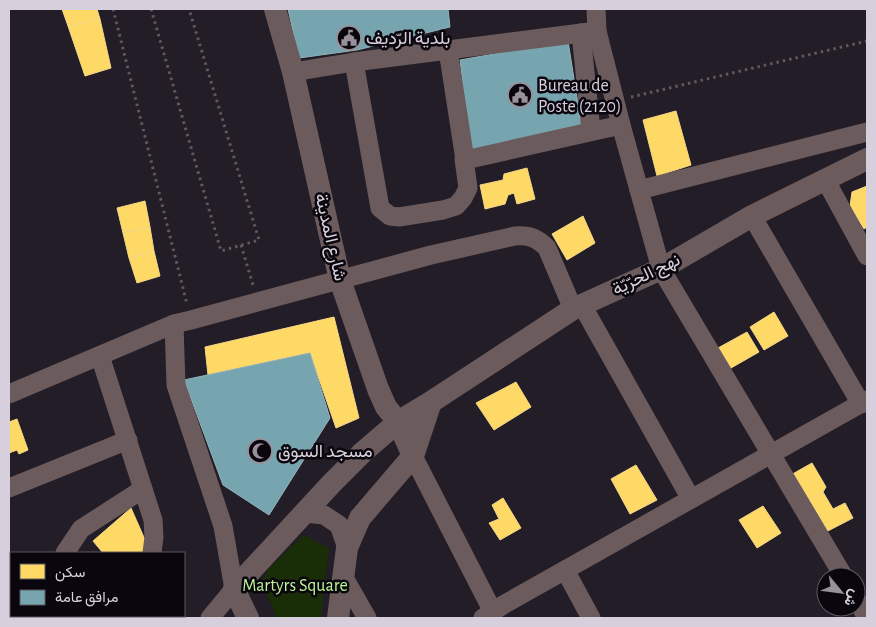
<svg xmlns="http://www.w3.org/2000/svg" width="876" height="627" font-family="'Alegreya Sans',Vazirmatn,sans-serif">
	<rect width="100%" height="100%" fill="#221d26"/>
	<path fill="#192d07" d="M 304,535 L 329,548 L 321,618 L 277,618 L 262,584 L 268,569 Z"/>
	<g fill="#ffd966" stroke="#f3d689">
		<path d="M 62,9 L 97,9 L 100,19 L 68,26 Z"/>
		<path d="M 100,19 L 111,68 L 85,76 L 68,26 Z"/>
		<path d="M 676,111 L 691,165 L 657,176 L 643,120 Z"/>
		<path d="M 527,168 L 535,199 L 517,204 L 514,193 L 508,195 L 505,204 L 485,209 L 480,185 L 503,180 L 504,174 Z"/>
		<path d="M 867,186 L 867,227 L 864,229 L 850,206 L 852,192 Z"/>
		<path d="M 145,201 L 150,227 L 123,233 L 117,208 Z"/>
		<path d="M 583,216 L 595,243 L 567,260 L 552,234 Z"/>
		<path d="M 150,227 L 154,251 L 129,258 L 123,233 Z"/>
		<path d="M 154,251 L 160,276 L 137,283 L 129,258 Z"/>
		<path d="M 774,312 L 788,336 L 764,350 L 750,327 Z"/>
		<path d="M 334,317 L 359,418 L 336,428 L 310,353 L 208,375 L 205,347 Z"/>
		<path d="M 747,332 L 759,352 L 731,368 L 718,348 Z"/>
		<path d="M 516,382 L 531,407 L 494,430 L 476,403 Z"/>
		<path d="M 17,419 L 28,450 L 19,454 L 17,450 L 9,453 L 9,422 Z"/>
		<path d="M 812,463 L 826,487 L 823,492 L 804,503 L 789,476 Z"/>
		<path d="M 636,465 L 657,500 L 630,514 L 611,479 Z"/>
		<path d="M 823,492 L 833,509 L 845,503 L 853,518 L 822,534 L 804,503 Z"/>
		<path d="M 503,498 L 521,528 L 500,540 L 489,523 L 499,519 L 492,505 Z"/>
		<path d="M 763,506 L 781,533 L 757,548 L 739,520 Z"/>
		<path d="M 131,508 L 150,551 L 147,553 L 103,553 L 93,541 Z"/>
	</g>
	<g fill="#76a5af" stroke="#93b2bc">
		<path d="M 288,9 L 448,9 L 450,27 L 357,50 L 299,58 Z"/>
		<path d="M 568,41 L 582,129 L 471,150 L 460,60 Z"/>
		<path d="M 310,353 L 330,418 L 269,515 L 223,485 L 184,380 Z"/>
	</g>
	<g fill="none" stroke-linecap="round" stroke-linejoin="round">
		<g stroke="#63575a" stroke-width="3" stroke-dasharray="2.5 4" stroke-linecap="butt">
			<path d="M 113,9 L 187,304"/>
			<path d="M 151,9 L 221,251 L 259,240 L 189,9"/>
			<path d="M 631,97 L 867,41"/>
			<path d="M 241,245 L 253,285"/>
		</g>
		<g stroke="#6c5b5c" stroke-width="19">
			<path d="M 596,9 L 597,31 L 621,125 L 661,269 L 844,577"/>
			<path d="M 581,33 L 591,131"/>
			<path d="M 448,50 L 465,160 L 621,125"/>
			<path d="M 354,62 L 380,208 L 390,216 L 399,217 L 443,210 L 456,206 L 463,198 L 468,188 L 464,159"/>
			<path d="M 293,72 L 354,62 L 597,31"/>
			<path d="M 825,179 L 867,256"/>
			<path d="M 639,190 L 867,132"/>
			<path d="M 752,216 L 861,404"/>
			<path d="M 582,305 L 691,499"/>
			<path d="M 174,324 L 176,385 L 223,526 L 234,589 L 210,618"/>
			<path d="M 100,356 L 153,520 L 154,537 L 152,553"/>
			<path d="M 9,394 L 174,324 L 191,320 L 431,255 L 515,236 C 530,235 537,238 547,248 L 573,309"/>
			<path d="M 413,456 L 493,612"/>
			<path d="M 9,488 L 128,440"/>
			<path d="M 305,513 L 324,515 L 339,525 L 347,548"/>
			<path d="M 65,553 L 81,529 L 143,489"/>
			<path d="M 565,570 L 591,618"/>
			<path d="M 343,576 L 367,618"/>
			<path d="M 856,598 L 867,618"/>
			<path d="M 9,604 L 11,602"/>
			<path d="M 140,618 L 141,616"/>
			<path d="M 483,618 L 503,605 L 867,400"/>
		</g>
		<g stroke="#6c5b5c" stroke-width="22">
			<path d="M 275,9 L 293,72 L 340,280 L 378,389 L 386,407 L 398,422 L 413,456"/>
			<path d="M 248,618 L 234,589 L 332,483 L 363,452 L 398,422 L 431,402 L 573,309 L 661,269 L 752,216 L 867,159"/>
			<path d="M 338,618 L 347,548 L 360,518 L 413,456 L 431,402"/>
		</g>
	</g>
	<defs>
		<symbol id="civic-ring" viewBox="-11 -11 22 22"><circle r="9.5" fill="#0a060d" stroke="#98919c" stroke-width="1.5"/><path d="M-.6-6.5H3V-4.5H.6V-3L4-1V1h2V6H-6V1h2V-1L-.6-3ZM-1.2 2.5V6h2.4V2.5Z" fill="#98919c"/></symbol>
		<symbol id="mosque-ring" viewBox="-11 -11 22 22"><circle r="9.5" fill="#0a060d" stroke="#98919c" stroke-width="1.5"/><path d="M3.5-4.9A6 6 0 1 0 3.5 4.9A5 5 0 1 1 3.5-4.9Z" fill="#98919c"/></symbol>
	</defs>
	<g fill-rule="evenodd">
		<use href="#civic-ring" x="335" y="24" width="28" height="28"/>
		<use href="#civic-ring" x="506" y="81" width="28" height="28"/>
		<use href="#mosque-ring" x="246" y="437" width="28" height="28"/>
	</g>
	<g text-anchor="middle" stroke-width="5" stroke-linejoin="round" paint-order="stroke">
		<g font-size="18" fill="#d7d0dc" stroke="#0a060d" text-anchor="start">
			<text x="366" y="44">بلدية الرّديف</text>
			<text x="538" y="91">Bureau de<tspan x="538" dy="21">Poste (2120)</tspan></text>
			<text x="278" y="457">مسجد السوق</text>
		</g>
		<g font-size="18" fill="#d7d0dc" stroke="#0a060d">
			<text transform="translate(331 237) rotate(77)" y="6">شارع المدينة</text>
			<text transform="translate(646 274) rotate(-26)" y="6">نهج الحرّيّة</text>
		</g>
		<g font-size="18" fill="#bdf497" stroke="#0a060d">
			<text x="295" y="591">Martyrs Square</text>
		</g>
	</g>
	<rect width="876" height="627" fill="none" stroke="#d7d0dc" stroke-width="20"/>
	<rect x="10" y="552" width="175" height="65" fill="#0a060d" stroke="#5c5760"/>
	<rect x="20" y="564" width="25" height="15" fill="#ffd966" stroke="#5c5760"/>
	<text x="55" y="577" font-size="15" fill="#d7d0dc">سكن</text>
	<rect x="20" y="590" width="25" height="15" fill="#76a5af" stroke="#5c5760"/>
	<text x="55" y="602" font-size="15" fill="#d7d0dc">مرافق عامة</text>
	<g transform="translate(841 592) rotate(119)"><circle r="24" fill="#0a060d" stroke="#5c5760"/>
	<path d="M0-4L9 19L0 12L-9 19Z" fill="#98919c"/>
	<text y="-8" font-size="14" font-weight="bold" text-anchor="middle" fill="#d7d0dc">ش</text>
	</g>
</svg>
